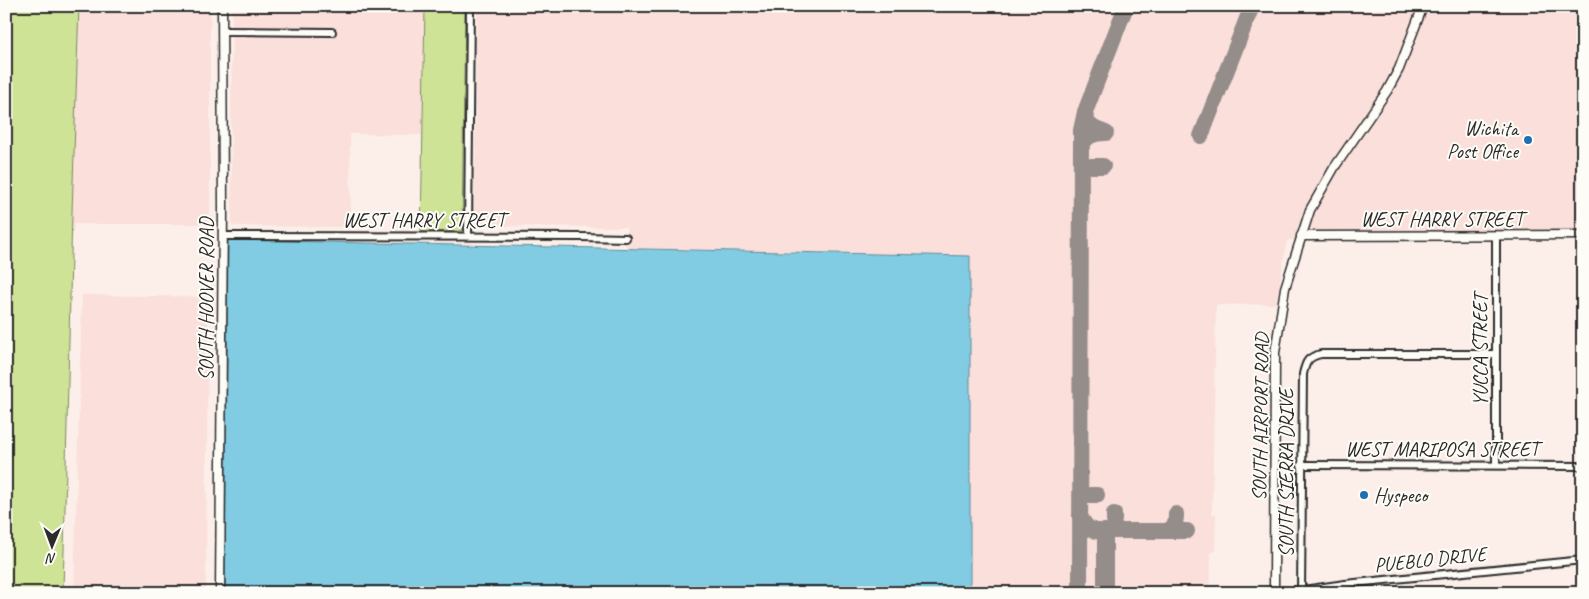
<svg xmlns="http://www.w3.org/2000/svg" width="1589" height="599" font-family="Caveat,sans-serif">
	<rect width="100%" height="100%" fill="#fcefea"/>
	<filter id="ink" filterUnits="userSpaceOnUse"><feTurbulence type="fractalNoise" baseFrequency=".02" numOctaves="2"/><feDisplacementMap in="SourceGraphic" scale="10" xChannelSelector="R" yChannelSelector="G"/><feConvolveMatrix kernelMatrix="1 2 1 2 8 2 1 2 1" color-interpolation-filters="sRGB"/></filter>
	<g filter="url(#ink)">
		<g fill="#fadfda">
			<path d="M 79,6 L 210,6 L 210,224 L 71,224 Z"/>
			<path d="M 232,6 L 425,6 L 422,135 L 350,134 L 351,227 L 232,226 L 231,133 Z"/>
			<path d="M 477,6 L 1583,6 L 1583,240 L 1287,240 L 1276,304 L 1216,305 L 1212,514 L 1216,514 L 1215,552 L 1211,552 L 1210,593 L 970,593 L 969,256 L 626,248 L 626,227 L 474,226 Z"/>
			<path d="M 82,295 L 208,297 L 206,593 L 74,593 Z"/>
		</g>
		<g fill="#cfe397" stroke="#7d8761">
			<path d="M 6,6 L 79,6 L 72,212 L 63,593 L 6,593 Z"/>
			<path d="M 425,6 L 465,6 L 462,231 L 421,232 Z"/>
		</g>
		<path fill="#82cce3" stroke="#5f8c99" d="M 228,240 L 970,256 L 970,593 L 225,593 Z"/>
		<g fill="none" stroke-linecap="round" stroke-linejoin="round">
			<g stroke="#948d8a" stroke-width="16">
				<path d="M 1201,136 L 1252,6"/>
				<path d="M 1081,149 C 1085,136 1093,133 1106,133 C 1094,129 1086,126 1085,112"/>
				<path d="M 1091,166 L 1103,166"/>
				<path d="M 1090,495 L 1097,495"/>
				<path d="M 1114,514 L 1114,520"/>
				<path d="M 1176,514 C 1176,522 1175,528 1166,531 L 1187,531"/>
				<path d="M 1080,517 L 1087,527 L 1096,531 L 1166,531"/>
				<path d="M 1098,531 L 1102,533 L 1105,537 L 1105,593"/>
				<path d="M 1080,593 L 1081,130 L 1085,112 L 1126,6"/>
			</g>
			<defs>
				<g id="minor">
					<path d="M 222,31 L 332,32"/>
					<path d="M 1496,235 L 1496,465"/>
					<path d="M 223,236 L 581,237 L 626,238"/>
					<path d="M 468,236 L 470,6"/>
					<path d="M 1301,465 L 1583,466"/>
					<path d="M 1282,593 L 1345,584 L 1583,560"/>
					<path d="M 1301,593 L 1303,374 C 1306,361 1308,357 1321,354 L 1496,354"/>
				</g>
				<g id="tertiary">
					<path d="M 1301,236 L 1583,235"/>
					<path d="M 220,593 L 223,208 L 222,6"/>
					<path d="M 1274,593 L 1275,353 L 1285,288 L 1310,210 L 1334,168 L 1387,91 L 1399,69 L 1423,6"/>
				</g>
			</defs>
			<use href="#minor" stroke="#2b2b2b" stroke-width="10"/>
			<use href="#tertiary" stroke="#2b2b2b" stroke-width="11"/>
			<use href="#minor" stroke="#fdfcf7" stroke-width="6"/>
			<use href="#tertiary" stroke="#fdfcf7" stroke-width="8"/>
		</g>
	</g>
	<g fill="#1f6fb2" stroke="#fdfcf7" stroke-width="2">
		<circle cx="1528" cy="140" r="5"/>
		<circle cx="1364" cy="495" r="5"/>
	</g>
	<g text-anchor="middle" stroke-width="4" stroke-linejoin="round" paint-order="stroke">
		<g font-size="20" fill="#2b2b2b" stroke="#fdfcf7" text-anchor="end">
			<text x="1518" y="135">Wichita<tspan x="1518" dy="23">Post Office</tspan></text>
			<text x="1374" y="502" text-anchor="start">Hyspeco</text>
		</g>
		<g font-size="20" fill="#2b2b2b" stroke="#fdfcf7">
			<text x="1442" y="226">WEST HARRY STREET</text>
			<text x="424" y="227">WEST HARRY STREET</text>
			<text transform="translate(206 299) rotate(-90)" y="7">SOUTH HOOVER ROAD</text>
			<text transform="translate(1480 350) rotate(-90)" y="7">YUCCA STREET</text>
			<text transform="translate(1260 417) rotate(-89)" y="7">SOUTH AIRPORT ROAD</text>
			<text x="1442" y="456">WEST MARIPOSA STREET</text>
			<text transform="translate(1286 473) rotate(-90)" y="7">SOUTH SIERRA DRIVE</text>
			<text transform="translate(1430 559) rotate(-6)" y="7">PUEBLO DRIVE</text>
		</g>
	</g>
	<rect width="1589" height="599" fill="none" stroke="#fdfcf7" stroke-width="25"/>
	<rect x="12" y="12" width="1564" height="574" fill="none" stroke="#2b2b2b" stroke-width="2" filter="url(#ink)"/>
	<g transform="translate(52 546) rotate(181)" stroke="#fdfcf7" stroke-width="4" paint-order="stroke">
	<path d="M0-4L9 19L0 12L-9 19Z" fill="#2b2b2b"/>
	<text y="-8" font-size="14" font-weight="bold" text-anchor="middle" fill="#2b2b2b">N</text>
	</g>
</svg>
